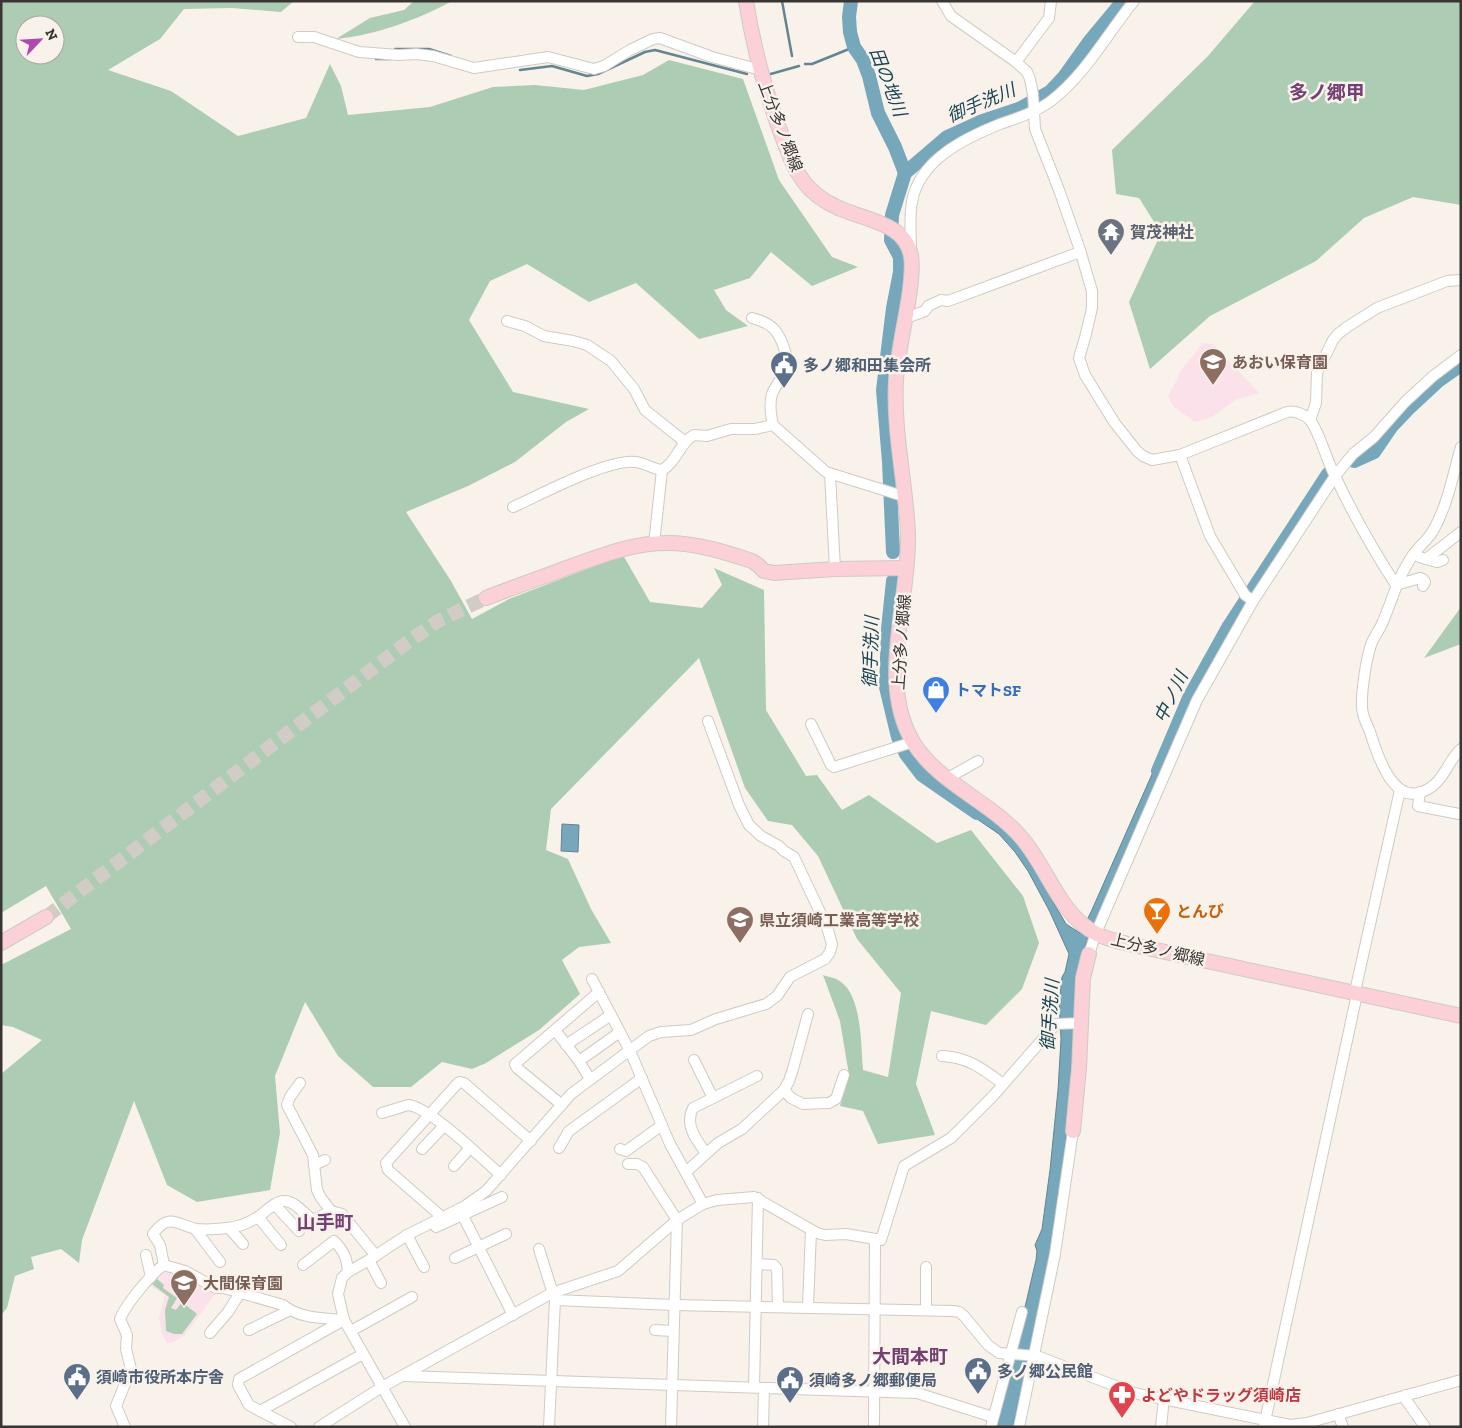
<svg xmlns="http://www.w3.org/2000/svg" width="1462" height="1428" font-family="'Zilla Slab','Noto Sans JP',serif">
	<rect width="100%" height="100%" fill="#f8f2eb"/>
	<g fill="#fbe1ea">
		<path d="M 1203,343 L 1213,344 L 1259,393 L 1235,400 L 1212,417 L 1195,422 L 1173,406 L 1168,396 L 1178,378 L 1179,373 Z"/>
		<path d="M 163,1268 L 185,1273 L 215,1294 L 185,1335 L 172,1343 L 167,1343 L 162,1334 L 159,1318 L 165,1295 L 149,1285 Z"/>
	</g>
	<g fill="#acccb3" fill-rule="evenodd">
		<path d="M 1,1 L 294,1 L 281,12 L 232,8 L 184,9 L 160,39 L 108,70 L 171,91 L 238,136 L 306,118 L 330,64 L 341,86 L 348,115 L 430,107 L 493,87 L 535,85 L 584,90 L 643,75 L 669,60 L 743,79 L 779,180 L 832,257 L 858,267 L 812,286 L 771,252 L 750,278 L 714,290 L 726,310 L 748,326 L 699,339 L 636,283 L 589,302 L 527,264 L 490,281 L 469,320 L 513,392 L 589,409 L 566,422 L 515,462 L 468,486 L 406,512 L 451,581 L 472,619 L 509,599 L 623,555 L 650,602 L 702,608 L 722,585 L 714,568 L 764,590 L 766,710 L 806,776 L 817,775 L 842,810 L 869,795 L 937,843 L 971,830 L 1023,896 L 1039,943 L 1022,989 L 986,1025 L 931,1011 L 916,1084 L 935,1135 L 878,1144 L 863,1111 L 840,1106 L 849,1075 L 840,1021 L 823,975 C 828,977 837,978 841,982 C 862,997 861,1046 863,1070 L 888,1077 L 901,993 L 857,939 L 818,856 L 792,825 L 768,821 L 745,788 L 699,658 L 551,809 L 546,850 L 568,859 L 591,909 L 611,943 L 579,947 L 562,960 L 580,994 L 539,1030 L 486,1063 L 472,1069 L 442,1062 L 411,1087 L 373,1087 L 338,1056 L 305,1002 L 275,1076 L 280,1133 L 270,1190 L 197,1202 L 167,1185 L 134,1101 L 82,1240 L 79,1263 L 61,1249 L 31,1257 L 34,1269 L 15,1276 L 7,1308 L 1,1315 L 1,1074 L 42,1040 L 13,1027 L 1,1025 L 1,965 L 71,929 L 46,886 L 1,913 ZM 25,25 L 55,25 L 55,55 L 25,55 Z"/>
		<path d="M 414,1 L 452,1 C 417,20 376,35 336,39 L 370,18 L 404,10 Z"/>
		<path d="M 1255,1 L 1461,1 L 1461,205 L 1413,197 L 1364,218 L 1316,261 L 1210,316 L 1150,369 L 1129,302 L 1161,233 L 1139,198 L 1116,194 L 1112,150 L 1208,56 Z"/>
		<path d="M 1461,607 L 1461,644 L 1424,658 Z"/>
		<path d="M 157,1279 L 164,1285 L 163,1288 L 177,1298 L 171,1308 L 176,1310 L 182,1302 L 197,1314 L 182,1334 L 174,1334 L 166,1331 L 165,1310 L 169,1297 L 152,1284 Z"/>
	</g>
	<g fill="#76a7ba" stroke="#638592">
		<path d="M 1161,754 L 1168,758 L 1087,941 L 1078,971 L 1067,1132 L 1052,1251 L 1013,1427 L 997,1427 L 1036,1260 L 1037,1251 L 1035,1245 L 1042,1229 L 1050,1170 L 1058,1090 L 1061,1039 L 1059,1003 L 1062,977 L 1065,972 L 1069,954 L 1049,910 L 1028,871 L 1015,852 L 999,834 L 958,806 L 963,799 L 989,816 L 1006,831 L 1021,847 L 1066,924 L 1080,933 L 1091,912 Z"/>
		<path d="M 562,824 L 579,825 L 578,852 L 561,851 Z"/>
	</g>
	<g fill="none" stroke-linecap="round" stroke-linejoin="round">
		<g stroke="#638592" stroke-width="2.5">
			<path d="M 782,1 L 792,56"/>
			<path d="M 395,49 L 429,49 L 451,56"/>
			<path d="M 376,59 L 390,59"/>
			<path d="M 805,64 L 812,64 L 854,47"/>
			<path d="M 520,70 L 552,66 L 587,76 L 598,74 L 645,52 L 655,50 L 747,74"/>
			<path d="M 767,75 L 799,66"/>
		</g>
		<g stroke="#76a7ba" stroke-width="14">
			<path d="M 851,1 L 849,17 L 850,32 L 854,47 L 863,60 L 869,76 L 878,113 L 895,147 L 905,173"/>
			<path d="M 1354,461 L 1374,452 L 1391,427 L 1410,407 L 1438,381 L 1461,365"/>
			<path d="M 893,552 L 889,462 L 883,390 L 893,308 L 900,272 L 900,257 L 891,240 L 892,215 L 905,173 L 947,137 L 980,122 L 1019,109 L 1050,92 L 1064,77 L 1089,42 L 1123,1"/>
			<path d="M 893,581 L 888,629 L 886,687 L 898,737 L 906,754 L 922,775 L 977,813"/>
			<path d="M 1158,771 L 1189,698 L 1229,626 L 1328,474"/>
		</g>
		<path stroke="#d2ccc6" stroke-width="14" stroke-dasharray="14 7" stroke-linecap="butt" d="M 46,917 L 409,641 L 438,621 L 486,598"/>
		<defs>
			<g id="street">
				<path d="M 942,1 L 951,16 L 1016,62 L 1027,72 L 1030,79 L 1033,94 L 1035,129 L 1059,190 L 1080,250 L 1092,291 L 1092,308 L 1086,334 L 1079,358 L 1085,375 L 1114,422 L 1137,451 L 1143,456 L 1152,460 L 1180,455 L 1287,412 C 1295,410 1306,415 1311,421 C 1321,437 1326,458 1334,474 C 1352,512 1373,550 1396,585"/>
				<path d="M 298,37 L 314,37 L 359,52 L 399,55 L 416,54 L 433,56 L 474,68 L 548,57 L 594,69 L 604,66 L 630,50 L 653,39 L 660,38 L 712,57 L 761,70"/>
				<path d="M 1016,62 L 1049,18 L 1051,1"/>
				<path d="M 911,251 C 911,235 909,218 912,202 C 919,160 965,138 1000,124 C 1017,118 1036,112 1051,101 C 1086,74 1107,34 1134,1"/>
				<path d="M 752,318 C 772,323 779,331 785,351 C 786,358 788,364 785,370 C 782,379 775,386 772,394 C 769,404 771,416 773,425"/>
				<path d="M 906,318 L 925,311 L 928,306 L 941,300 L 948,301 L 1080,252"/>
				<path d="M 507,321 L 525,326 L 544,336 L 573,341 L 587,345 L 611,361 L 634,389 L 645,410 L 685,442"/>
				<path d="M 1310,420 L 1316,403 L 1317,373 L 1333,340 L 1338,334 L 1347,327 L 1377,308 L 1447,281 L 1461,280"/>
				<path d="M 1461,447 C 1453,474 1448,504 1434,529 C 1429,539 1419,546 1413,555 C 1398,576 1392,601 1382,624 C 1378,632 1372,639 1370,648 C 1366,661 1361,693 1362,707 C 1362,716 1367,724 1370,732 C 1377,754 1393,806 1424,791 C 1445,782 1447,761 1461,749"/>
				<path d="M 1180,455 L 1210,536 L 1245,595 L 1253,601"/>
				<path d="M 830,474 L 835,569"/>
				<path d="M 513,507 C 540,495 609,458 636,462 C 645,463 653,469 662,470 C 677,462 679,443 694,435 L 707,436 L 731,429 L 755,429 L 773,425 L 826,472 L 906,497"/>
				<path d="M 654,544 L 662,470"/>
				<path d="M 1413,555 L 1426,559 L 1461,532"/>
				<path d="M 1426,559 L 1437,562 L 1443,560"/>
				<path d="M 1396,585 L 1420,578 L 1423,579 L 1425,582 L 1423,586"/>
				<path d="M 811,724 L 831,765 L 834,767 L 913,742"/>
				<path d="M 948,778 L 978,761"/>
				<path d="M 1420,792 L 1418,806 L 1459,814"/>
				<path d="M 1089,954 L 1096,933 L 1197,700 L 1253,601 L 1335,476 L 1353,454 L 1374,437 L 1405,402 L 1432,377 L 1461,355"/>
				<path d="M 592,979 L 630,1051 L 670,1144 L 703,1204"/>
				<path d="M 555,1030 L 579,1061 L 590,1079"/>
				<path d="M 566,1045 L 611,1015"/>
				<path d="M 942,1056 C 968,1057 983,1069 1003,1084"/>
				<path d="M 694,1060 L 713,1098"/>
				<path d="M 579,1061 L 620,1032"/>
				<path d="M 300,1083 L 290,1097 L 287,1105 L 313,1155 L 317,1190 L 321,1198 L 331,1211 L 342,1214 L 376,1256"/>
				<path d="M 784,1090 L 791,1098 L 803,1104 L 829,1103 L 836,1099 L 844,1075"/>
				<path d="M 562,1105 L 517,1068 L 515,1064 L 599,992"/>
				<path d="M 382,1113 L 408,1105 C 430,1107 482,1159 501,1175"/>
				<path d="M 559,1148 L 569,1131 L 642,1078"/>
				<path d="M 422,1149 L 444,1126"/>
				<path d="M 620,1149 L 626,1151 L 662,1125"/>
				<path d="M 706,1153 C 697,1141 684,1125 693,1108 L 757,1076"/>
				<path d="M 628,1164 L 637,1164 L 643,1167 L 677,1220 L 671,1427"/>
				<path d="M 314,1165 L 325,1160"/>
				<path d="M 454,1166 L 470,1148"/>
				<path d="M 686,1172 L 718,1143 L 742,1129 L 784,1090 L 789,1081 L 793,1069 L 808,1014"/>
				<path d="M 275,1205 L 299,1231"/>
				<path d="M 463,1216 L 513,1315"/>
				<path d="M 258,1217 L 281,1245"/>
				<path d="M 442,1217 L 388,1170 L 386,1163 L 457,1084 L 460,1082 L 464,1083 L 531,1141"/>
				<path d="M 436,1227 L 502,1197"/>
				<path d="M 229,1228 L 243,1244"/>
				<path d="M 195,1229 L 220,1262"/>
				<path d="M 407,1235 L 424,1267"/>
				<path d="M 539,1249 L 555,1300 L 549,1427"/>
				<path d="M 146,1255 L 151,1277"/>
				<path d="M 455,1258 L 506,1234"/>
				<path d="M 369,1260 L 381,1283"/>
				<path d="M 757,1264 L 774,1265 L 777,1269 L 778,1307"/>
				<path d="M 164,1265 L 160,1245 L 153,1234 C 170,1211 178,1226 197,1229 C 206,1230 218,1229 227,1228 C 238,1227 247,1224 256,1218 C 264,1214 275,1200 285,1201 C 295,1201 305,1215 313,1220 L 331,1211"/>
				<path d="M 303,1265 L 334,1241 C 344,1251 347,1258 348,1272"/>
				<path d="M 926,1267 L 926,1310"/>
				<path d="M 555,1300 L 674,1305 L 953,1311 L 959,1312 L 964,1316 L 988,1345 L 999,1353 L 1037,1356 L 1134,1393 L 1290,1425 L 1307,1423 L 1461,1380"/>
				<path d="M 808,1307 L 811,1230"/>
				<path d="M 344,1320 L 239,1379 L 238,1385 L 249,1405 L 260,1411 L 363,1354"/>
				<path d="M 249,1330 L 290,1310"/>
				<path d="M 655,1330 L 673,1331"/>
				<path d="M 351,1331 L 412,1297"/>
				<path d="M 210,1333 L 228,1312 L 240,1293"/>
				<path d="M 403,1376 L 917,1393 L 993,1417"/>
				<path d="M 754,1387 L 758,1198"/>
				<path d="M 1406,1395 L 1406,1400 L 1425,1427"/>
				<path d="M 260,1411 L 291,1427"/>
				<path d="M 1338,1414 L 1343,1427"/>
				<path d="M 1264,1426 L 1357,994 L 1356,987 L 1400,790"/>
				<path d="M 125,1427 L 116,1406 L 131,1369 L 126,1349 L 127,1335 L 120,1319 C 125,1306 152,1272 164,1265 L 185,1271 L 216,1288 L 224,1288 L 283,1305 C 300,1319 323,1318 344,1320"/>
				<path d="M 319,1427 L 382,1387 L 552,1293 L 618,1271 L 677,1220 L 703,1204 L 717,1200 L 754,1197 L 817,1233 L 825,1235 L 846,1234 L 881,1240 L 904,1166 L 951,1138 L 993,1096 L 1056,1024 L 1081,1023"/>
				<path d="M 405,1427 L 344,1320 L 338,1294 L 342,1278 L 348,1272 L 369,1260 L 407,1235 L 465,1206 L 486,1191 L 571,1094 L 649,1036 L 661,1032 L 691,1030 L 716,1019 L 766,1004 L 777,996 L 790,977 L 825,959 L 830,952 L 832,944 L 827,927 L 794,857 L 784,851 L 779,846 L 761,836 L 749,825 L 739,805 L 708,721"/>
				<path d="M 763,1427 L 764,1388"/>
				<path d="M 874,1427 L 875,1239"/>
				<path d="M 991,1427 L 1022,1312"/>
				<path d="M 1019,1427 L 1055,1254 L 1073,1131"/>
				<path d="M 1161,1427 L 1164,1398"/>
			</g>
			<g id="secondary">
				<path d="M 746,1 C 753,45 764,87 779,128 C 787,149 794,173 810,189 C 821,200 834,207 849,212 C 872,221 906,226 911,256 C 913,266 911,279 910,290 C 906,320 898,350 896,380 C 893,432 906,483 908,534 C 910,600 877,682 913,742 C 937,782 989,801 1020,836 C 1048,867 1058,914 1097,934 C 1112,942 1131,944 1147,948 L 1461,1016"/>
				<path d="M 486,598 C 514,587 543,577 572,566 C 603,555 633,543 667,543 C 696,543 725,552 752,561 L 758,565 L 764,571 L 774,573 L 835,569 L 906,568"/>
				<path d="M 1,943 L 46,917"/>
				<path d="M 1073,1131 L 1079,1068 L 1083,978 L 1089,954"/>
			</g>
		</defs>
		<use href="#street" stroke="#d0cac3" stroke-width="12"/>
		<use href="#secondary" stroke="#d0cac3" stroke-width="16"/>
		<use href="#street" stroke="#fff" stroke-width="10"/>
		<use href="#secondary" stroke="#fbd1d7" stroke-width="14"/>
	</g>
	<defs>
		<symbol id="temple-pin" viewBox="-11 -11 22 30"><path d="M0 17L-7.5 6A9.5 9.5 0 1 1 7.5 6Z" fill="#6b7280" stroke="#f8f2eb"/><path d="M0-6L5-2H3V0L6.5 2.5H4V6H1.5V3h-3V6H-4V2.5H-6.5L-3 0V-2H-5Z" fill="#fff"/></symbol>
		<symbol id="school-pin" viewBox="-11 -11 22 30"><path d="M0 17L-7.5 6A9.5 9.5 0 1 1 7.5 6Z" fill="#8d6e63" stroke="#f8f2eb"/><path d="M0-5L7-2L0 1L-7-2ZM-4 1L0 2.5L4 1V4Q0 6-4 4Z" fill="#fff"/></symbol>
		<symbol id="civic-pin" viewBox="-11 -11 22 30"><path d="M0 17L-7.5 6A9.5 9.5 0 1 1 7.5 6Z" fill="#5c6f8a" stroke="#f8f2eb"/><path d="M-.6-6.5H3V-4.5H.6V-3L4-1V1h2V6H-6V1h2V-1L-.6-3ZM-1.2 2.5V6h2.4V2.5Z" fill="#fff"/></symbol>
		<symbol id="shop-pin" viewBox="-11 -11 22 30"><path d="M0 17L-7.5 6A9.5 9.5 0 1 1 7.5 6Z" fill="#3f7fe0" stroke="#f8f2eb"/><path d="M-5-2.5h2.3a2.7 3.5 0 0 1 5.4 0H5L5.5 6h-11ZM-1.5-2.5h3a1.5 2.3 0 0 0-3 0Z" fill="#fff"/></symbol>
		<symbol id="bar-pin" viewBox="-11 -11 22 30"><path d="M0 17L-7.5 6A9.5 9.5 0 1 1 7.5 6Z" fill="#e8710a" stroke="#f8f2eb"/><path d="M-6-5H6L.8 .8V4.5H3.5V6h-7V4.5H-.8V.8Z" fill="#fff"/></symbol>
		<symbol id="pharmacy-pin" viewBox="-11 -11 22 30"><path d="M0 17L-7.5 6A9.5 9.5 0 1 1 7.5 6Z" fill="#e0444e" stroke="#f8f2eb"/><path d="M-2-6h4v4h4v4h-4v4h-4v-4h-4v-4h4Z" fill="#fff"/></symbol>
	</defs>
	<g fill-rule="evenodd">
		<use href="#temple-pin" x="1095" y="216" width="32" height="43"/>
		<use href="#school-pin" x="1197" y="346" width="32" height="43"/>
		<use href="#civic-pin" x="768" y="349" width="32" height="43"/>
		<use href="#shop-pin" x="920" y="674" width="32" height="43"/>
		<use href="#bar-pin" x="1141" y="895" width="32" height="43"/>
		<use href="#school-pin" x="724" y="904" width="32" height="43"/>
		<use href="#school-pin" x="168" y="1267" width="32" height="43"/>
		<use href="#civic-pin" x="962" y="1355" width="32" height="43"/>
		<use href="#civic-pin" x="61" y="1361" width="32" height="43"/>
		<use href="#civic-pin" x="774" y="1364" width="32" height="43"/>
		<use href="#pharmacy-pin" x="1106" y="1379" width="32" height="43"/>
	</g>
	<g text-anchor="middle" stroke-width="5" stroke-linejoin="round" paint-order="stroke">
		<g font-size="16" fill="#383533" stroke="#f8f2eb">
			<text transform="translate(781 126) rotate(69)" y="6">上分多ノ郷線</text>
			<text transform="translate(901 642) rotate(-86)" y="6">上分多ノ郷線</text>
			<text transform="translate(1158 949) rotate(13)" y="6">上分多ノ郷線</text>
		</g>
		<g font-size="16" font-weight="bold" fill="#5b616d" stroke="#f8f2eb" text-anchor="start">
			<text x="1130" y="238">賀茂神社</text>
		</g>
		<g font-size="16" font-weight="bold" fill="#785e54" stroke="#f8f2eb" text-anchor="start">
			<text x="1232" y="368">あおい保育園</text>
			<text x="759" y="926">県立須崎工業高等学校</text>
			<text x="203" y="1289">大間保育園</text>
		</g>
		<g font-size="16" font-weight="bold" fill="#4e5e75" stroke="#f8f2eb" text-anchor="start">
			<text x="803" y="371">多ノ郷和田集会所</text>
			<text x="997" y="1377">多ノ郷公民館</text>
			<text x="96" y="1383">須崎市役所本庁舎</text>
			<text x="809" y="1386">須崎多ノ郷郵便局</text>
		</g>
		<g font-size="16" font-weight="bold" fill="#366cbe" stroke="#f8f2eb" text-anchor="start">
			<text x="955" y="696">トマトSF</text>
		</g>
		<g font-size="16" font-weight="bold" fill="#c56008" stroke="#f8f2eb" text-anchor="start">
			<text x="1176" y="917">とんび</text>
		</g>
		<g font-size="16" font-weight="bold" fill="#be3a42" stroke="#f8f2eb" text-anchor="start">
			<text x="1141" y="1401">よどやドラッグ須崎店</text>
		</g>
		<g font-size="18" font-style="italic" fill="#194453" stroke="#f8f2eb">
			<text transform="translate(888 82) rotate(69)" y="6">田の地川</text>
			<text transform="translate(981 103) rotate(-23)" y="6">御手洗川</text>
			<text transform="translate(871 652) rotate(-88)" y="6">御手洗川</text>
			<text transform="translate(1171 697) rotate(-64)" y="6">中ノ川</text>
			<text transform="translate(1050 1015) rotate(-86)" y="6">御手洗川</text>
		</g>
		<g font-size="19" font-weight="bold" fill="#724072" stroke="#f8f2eb">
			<text x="1327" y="99">多ノ郷甲</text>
			<text x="325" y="1229">山手町</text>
			<text x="910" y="1363">大間本町</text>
		</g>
	</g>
	<rect width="1462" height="1428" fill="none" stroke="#383533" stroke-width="5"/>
	<g transform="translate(40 40) rotate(65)"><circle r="24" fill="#f8f2eb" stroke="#aba6a1"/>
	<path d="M0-4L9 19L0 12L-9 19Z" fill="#ae49ae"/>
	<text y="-8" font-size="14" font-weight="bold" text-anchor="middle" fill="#383533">N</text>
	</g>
</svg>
